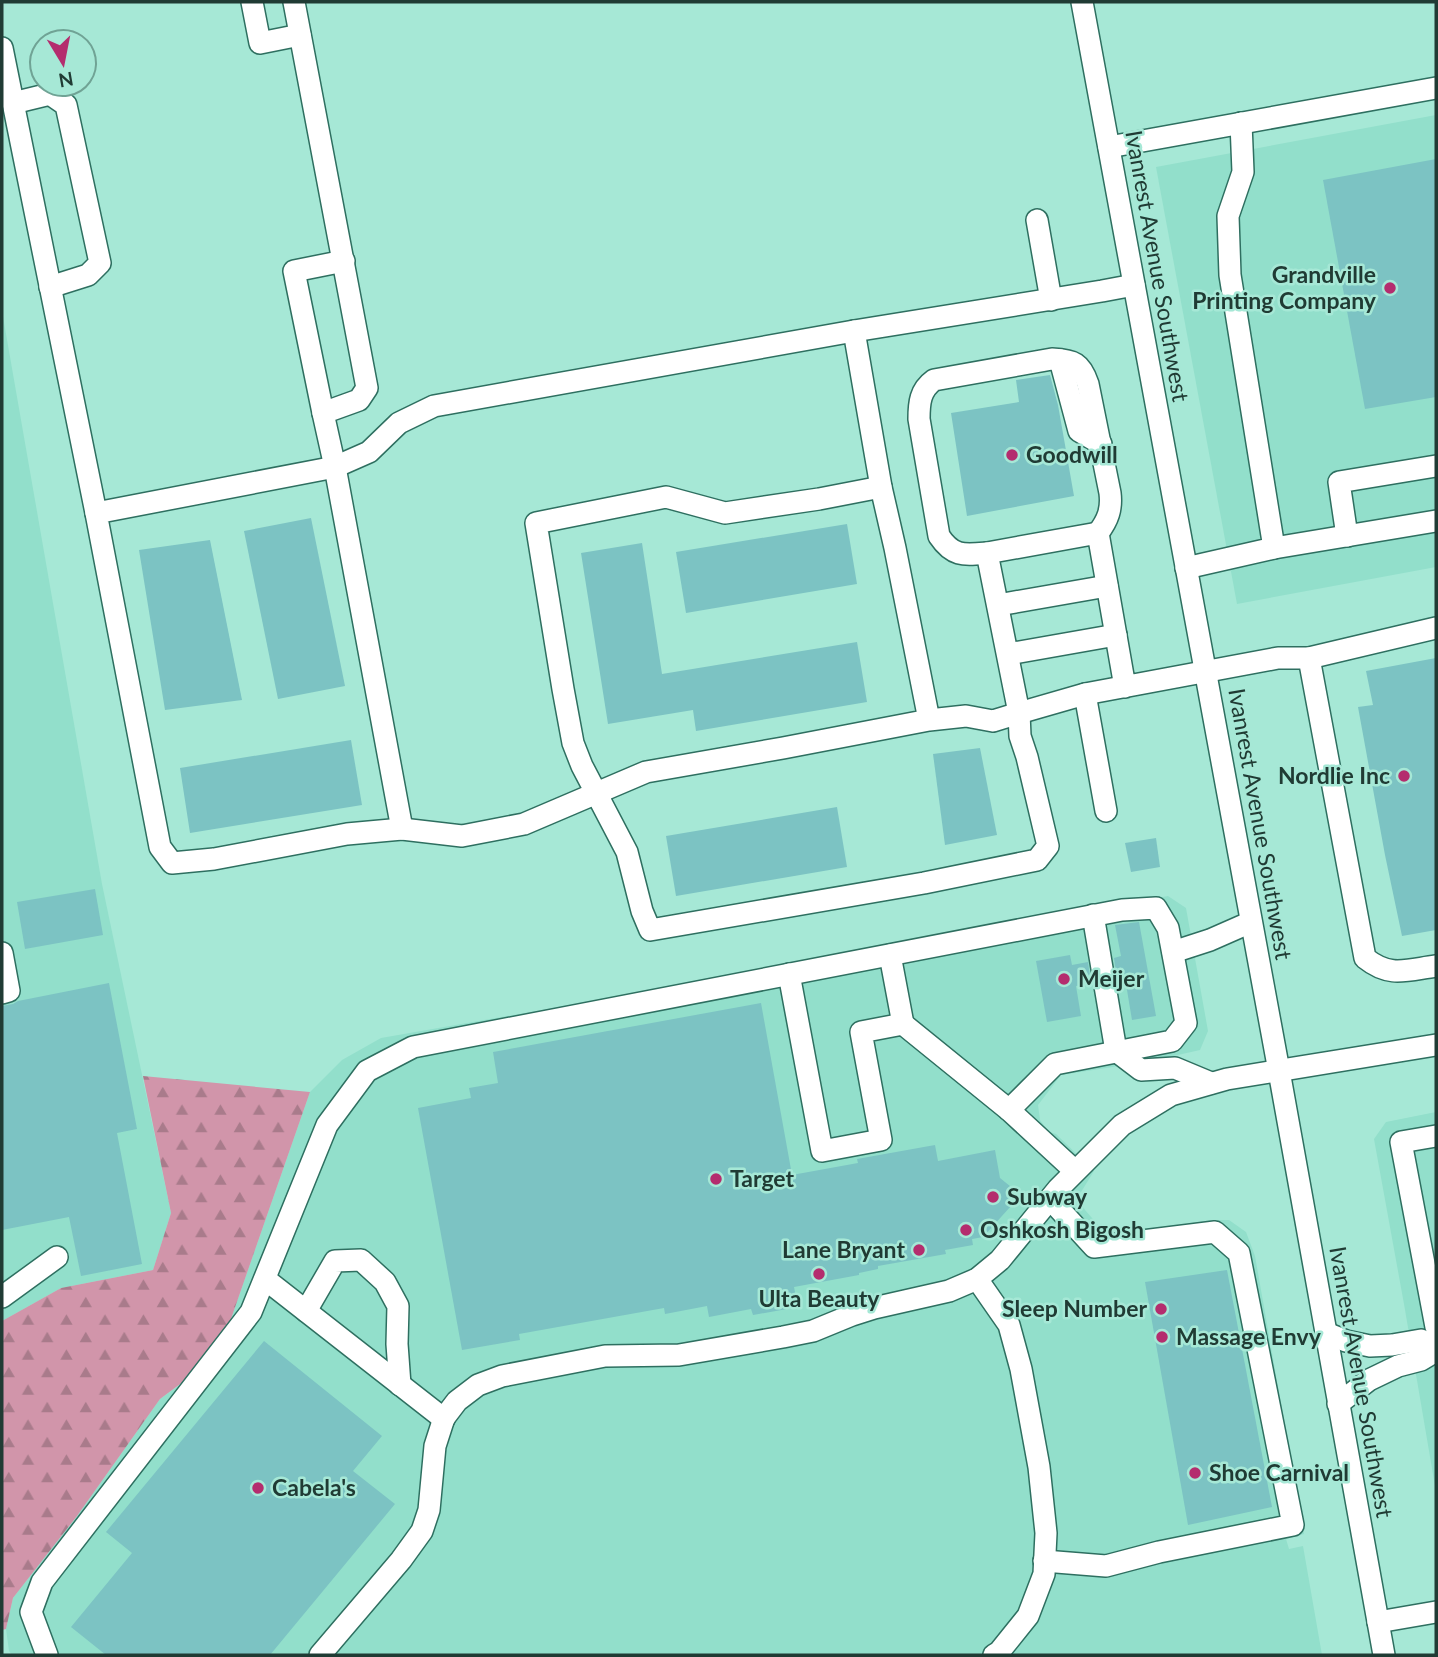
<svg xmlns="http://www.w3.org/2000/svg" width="1438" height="1657" font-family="Lato,sans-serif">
	<defs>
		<pattern id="forest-firs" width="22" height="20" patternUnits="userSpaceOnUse" patternTransform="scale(1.75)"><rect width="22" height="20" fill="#d195aa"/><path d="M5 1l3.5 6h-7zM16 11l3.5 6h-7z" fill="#a97b8b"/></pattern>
	</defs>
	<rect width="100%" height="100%" fill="#a6e8d6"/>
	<g fill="#92dfcb">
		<path d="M 1436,115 L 1436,567 L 1237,604 L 1156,167 Z"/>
		<path d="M 2,311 L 102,884 L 171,1213 L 153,1270 L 61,1288 L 2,1321 Z"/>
		<path d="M 1168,896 L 1186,908 L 1208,1031 L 1200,1050 L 1151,1061 L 1061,1075 L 1038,1105 L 1040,1120 L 1049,1132 L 1056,1134 L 1094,1171 L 1078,1197 L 1085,1210 L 1106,1234 L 1123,1234 L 1211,1220 L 1229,1220 L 1246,1232 L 1255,1256 L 1304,1534 L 1286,1539 L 1289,1549 L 1303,1546 L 1322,1655 L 12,1655 L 9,1651 L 6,1629 L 13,1598 L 77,1516 L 160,1399 L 199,1371 L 224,1339 L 310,1092 L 342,1060 L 381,1038 L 737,976 Z"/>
		<path d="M 1436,1112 L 1436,1492 L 1404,1304 L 1374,1139 L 1386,1122 Z"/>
	</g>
	<path fill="url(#forest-firs)" d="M 143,1076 L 310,1092 L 224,1339 L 199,1370 L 160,1399 L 77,1516 L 13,1598 L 6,1629 L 2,1630 L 2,1321 L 61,1288 L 153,1270 L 171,1213 Z"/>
	<g fill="#7cc3c3">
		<path d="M 1436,159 L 1436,397 L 1365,409 L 1323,180 Z"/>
		<path d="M 1050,375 L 1058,405 L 1074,496 L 967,516 L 951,413 L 1019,402 L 1016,380 Z"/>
		<path d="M 311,518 L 345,686 L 278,699 L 244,531 Z"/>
		<path d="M 847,524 L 857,584 L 686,613 L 676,552 Z"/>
		<path d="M 210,540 L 242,700 L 165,710 L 139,550 Z"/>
		<path d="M 642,543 L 662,674 L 857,642 L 867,702 L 696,731 L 693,710 L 608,724 L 581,553 Z"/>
		<path d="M 1436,658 L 1436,930 L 1402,936 L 1385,855 L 1358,707 L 1373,705 L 1366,671 Z"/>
		<path d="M 351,740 L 362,805 L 190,833 L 180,768 Z"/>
		<path d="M 980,748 L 997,835 L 945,845 L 933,754 Z"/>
		<path d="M 837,807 L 847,867 L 676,896 L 666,836 Z"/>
		<path d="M 1156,838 L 1160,867 L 1131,872 L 1125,843 Z"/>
		<path d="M 95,889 L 103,935 L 25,949 L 17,902 Z"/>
		<path d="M 1139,922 L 1156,1016 L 1132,1020 L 1125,978 L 1117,979 L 1114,958 L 1121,956 L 1115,925 Z"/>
		<path d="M 1070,955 L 1072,965 L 1088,962 L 1091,984 L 1076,986 L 1081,1016 L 1047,1022 L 1036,961 Z"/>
		<path d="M 109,983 L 137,1129 L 117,1133 L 142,1264 L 81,1276 L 69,1217 L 2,1230 L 2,1006 L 13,1004 L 18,1001 Z"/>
		<path d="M 761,1003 L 792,1175 L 858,1163 L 857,1159 L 935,1145 L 938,1161 L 995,1150 L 1000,1178 L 1021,1195 L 983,1237 L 972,1239 L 973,1245 L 945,1250 L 946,1254 L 878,1266 L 878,1269 L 859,1273 L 859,1275 L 794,1287 L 798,1307 L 753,1315 L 751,1309 L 709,1317 L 707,1306 L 665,1314 L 664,1308 L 519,1334 L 520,1340 L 462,1350 L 418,1108 L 471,1098 L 469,1088 L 498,1083 L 493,1052 Z"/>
		<path d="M 1227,1270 L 1272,1507 L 1188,1525 L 1145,1282 Z"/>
		<path d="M 264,1341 L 382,1436 L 353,1471 L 395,1504 L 270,1655 L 106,1655 L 71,1627 L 132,1553 L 106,1532 Z"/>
	</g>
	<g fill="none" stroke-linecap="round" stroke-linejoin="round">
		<defs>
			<g id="minor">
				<path d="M 252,2 L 260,43 L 300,35"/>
				<path d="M 294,2 L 367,388 L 359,400 L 323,413 L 335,467 L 402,829"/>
				<path d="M 1082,2 L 1279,1071 L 1384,1655"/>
				<path d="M 2,48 L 96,513"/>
				<path d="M 13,103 L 50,94 L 66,105 L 100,263 L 88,275 L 50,287"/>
				<path d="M 1109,147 L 1436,88"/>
				<path d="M 1037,220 L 1051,300"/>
				<path d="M 854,331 L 881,487"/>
				<path d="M 1060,360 L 1079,431 L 1101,444"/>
				<path d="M 323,413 L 294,271 L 344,261"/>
				<path d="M 1347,536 L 1339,482 L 1436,466"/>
				<path d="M 1274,548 L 1436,521"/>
				<path d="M 987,553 C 964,555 953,557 939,536 L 919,419 C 919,403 920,390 934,380 L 1052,359 C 1074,360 1081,363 1088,384 L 1110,493 C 1112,509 1108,520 1098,533"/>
				<path d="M 1186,568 L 1274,548 L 1230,275 L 1228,216 L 1243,172 L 1241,123"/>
				<path d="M 998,605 L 1107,586"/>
				<path d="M 1008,654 L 1116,635"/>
				<path d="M 1309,658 L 1436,628"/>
				<path d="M 1125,687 L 1098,533 L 987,553 L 1019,713 L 1085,694 L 1278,658 L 1309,658 L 1365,958 C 1390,978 1406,970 1436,966"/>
				<path d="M 1085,694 L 1106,811"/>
				<path d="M 929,720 L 895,548 L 881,487 L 819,499 L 725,513 L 666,497 L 536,523 L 563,689 L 573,743 L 582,766 L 627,852 L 642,911 L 650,930 L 924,883 L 1037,860 L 1048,846 L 1027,757 L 1020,736 L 1019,713 L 993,721 L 966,716 L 929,720 L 783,748 L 646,772 L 524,824 L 462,836 L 402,829 L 347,834 L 214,859 L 172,863 L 160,847 L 96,513 L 335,467 L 369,452 L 399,423 L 434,406 L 854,331 L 1102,291 L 1134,285"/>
				<path d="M 1093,915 L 1116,1051 L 1141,1070 L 1175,1068 L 1211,1083"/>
				<path d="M 1173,952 L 1210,940 L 1251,922"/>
				<path d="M 2,953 L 9,991 L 2,993"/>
				<path d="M 890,955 L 903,1024"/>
				<path d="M 789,974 L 822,1151 L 881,1140 L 861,1032 L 903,1024 L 1009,1110"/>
				<path d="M 1436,1136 L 1401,1142 L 1436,1327"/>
				<path d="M 265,1279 L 444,1419"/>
				<path d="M 977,1279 L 1009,1325 L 1021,1369 L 1039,1467 L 1046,1533 L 1044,1574 L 1028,1616 L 999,1652 L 994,1655"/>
				<path d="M 2,1297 L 57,1257"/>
				<path d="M 306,1311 L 335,1261 L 361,1260 L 385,1282 L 398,1306 L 397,1344 L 400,1385"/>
				<path d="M 1326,1333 L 1346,1341 L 1370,1346 L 1392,1345 L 1421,1340 L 1436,1347"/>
				<path d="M 1338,1404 L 1369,1380 L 1398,1366 L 1421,1360 L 1436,1351"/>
				<path d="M 1044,1561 L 1106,1566 L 1159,1552 L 1293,1525 L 1239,1253 L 1215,1232 L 1094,1247 L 1050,1199"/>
				<path d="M 1378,1622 L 1436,1612"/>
				<path d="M 47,1655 L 31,1612 L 42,1582 L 251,1312 L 327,1125 L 367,1071 L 413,1047 L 1122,910 L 1156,908 L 1168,928 L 1186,1023 L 1172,1041 L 1055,1064 L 1009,1110 L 1075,1171"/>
				<path d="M 320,1655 L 401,1560 L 422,1531 L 429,1510 L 435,1446 L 444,1418 L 457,1401 L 478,1385 L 502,1376 L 605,1356 L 679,1355 L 783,1337 L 813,1331 L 852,1315 L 874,1308 L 949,1291 L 977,1279 L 1000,1260 L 1058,1189 L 1122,1125 L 1171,1095 L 1227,1079 L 1436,1045"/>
			</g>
		</defs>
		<use href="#minor" stroke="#2e6f60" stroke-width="24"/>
		<use href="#minor" stroke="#fff" stroke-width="21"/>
	</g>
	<g fill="#b42d6e" stroke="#a6e8d6" stroke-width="2.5">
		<circle cx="1390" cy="288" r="7"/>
		<circle cx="1012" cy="455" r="7"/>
		<circle cx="1404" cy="776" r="7"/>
		<circle cx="1064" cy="979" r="7"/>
		<circle cx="716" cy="1179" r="7"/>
		<circle cx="993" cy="1197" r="7"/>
		<circle cx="966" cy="1230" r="7"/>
		<circle cx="919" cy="1250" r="7"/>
		<circle cx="819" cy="1274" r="7"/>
		<circle cx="1161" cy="1309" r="7"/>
		<circle cx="1162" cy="1337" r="7"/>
		<circle cx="1195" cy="1473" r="7"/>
		<circle cx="258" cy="1488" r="7"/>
	</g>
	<g text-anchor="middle" stroke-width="5" stroke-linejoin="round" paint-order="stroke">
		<g font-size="23" fill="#203b34" stroke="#a6e8d6">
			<text transform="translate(1157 266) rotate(80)" y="8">Ivanrest Avenue Southwest</text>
			<text transform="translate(1260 824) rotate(80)" y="8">Ivanrest Avenue Southwest</text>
			<text transform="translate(1361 1382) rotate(80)" y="8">Ivanrest Avenue Southwest</text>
		</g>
		<g font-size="23" font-weight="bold" fill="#203b34" stroke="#a6e8d6" text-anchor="start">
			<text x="1376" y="283" text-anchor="end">Grandville<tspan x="1376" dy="26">Printing Company</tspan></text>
			<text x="1026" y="463">Goodwill</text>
			<text x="1390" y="784" text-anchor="end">Nordlie Inc</text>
			<text x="1078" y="987">Meijer</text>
			<text x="730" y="1187">Target</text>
			<text x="1007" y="1205">Subway</text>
			<text x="980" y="1238">Oshkosh Bigosh</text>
			<text x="905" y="1258" text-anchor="end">Lane Bryant</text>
			<text x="819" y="1307" text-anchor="middle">Ulta Beauty</text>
			<text x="1147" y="1317" text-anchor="end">Sleep Number</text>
			<text x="1176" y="1345">Massage Envy</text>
			<text x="1209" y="1481">Shoe Carnival</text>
			<text x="272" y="1496">Cabela's</text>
		</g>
	</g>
	<rect width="1438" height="1657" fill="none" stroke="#203b34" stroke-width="7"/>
	<g transform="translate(63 63) rotate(170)"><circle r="33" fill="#a6e8d6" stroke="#70a395" stroke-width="2"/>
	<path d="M0-5L12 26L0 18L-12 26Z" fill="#b42d6e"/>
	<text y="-10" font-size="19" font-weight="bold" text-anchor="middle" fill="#203b34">N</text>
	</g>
</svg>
